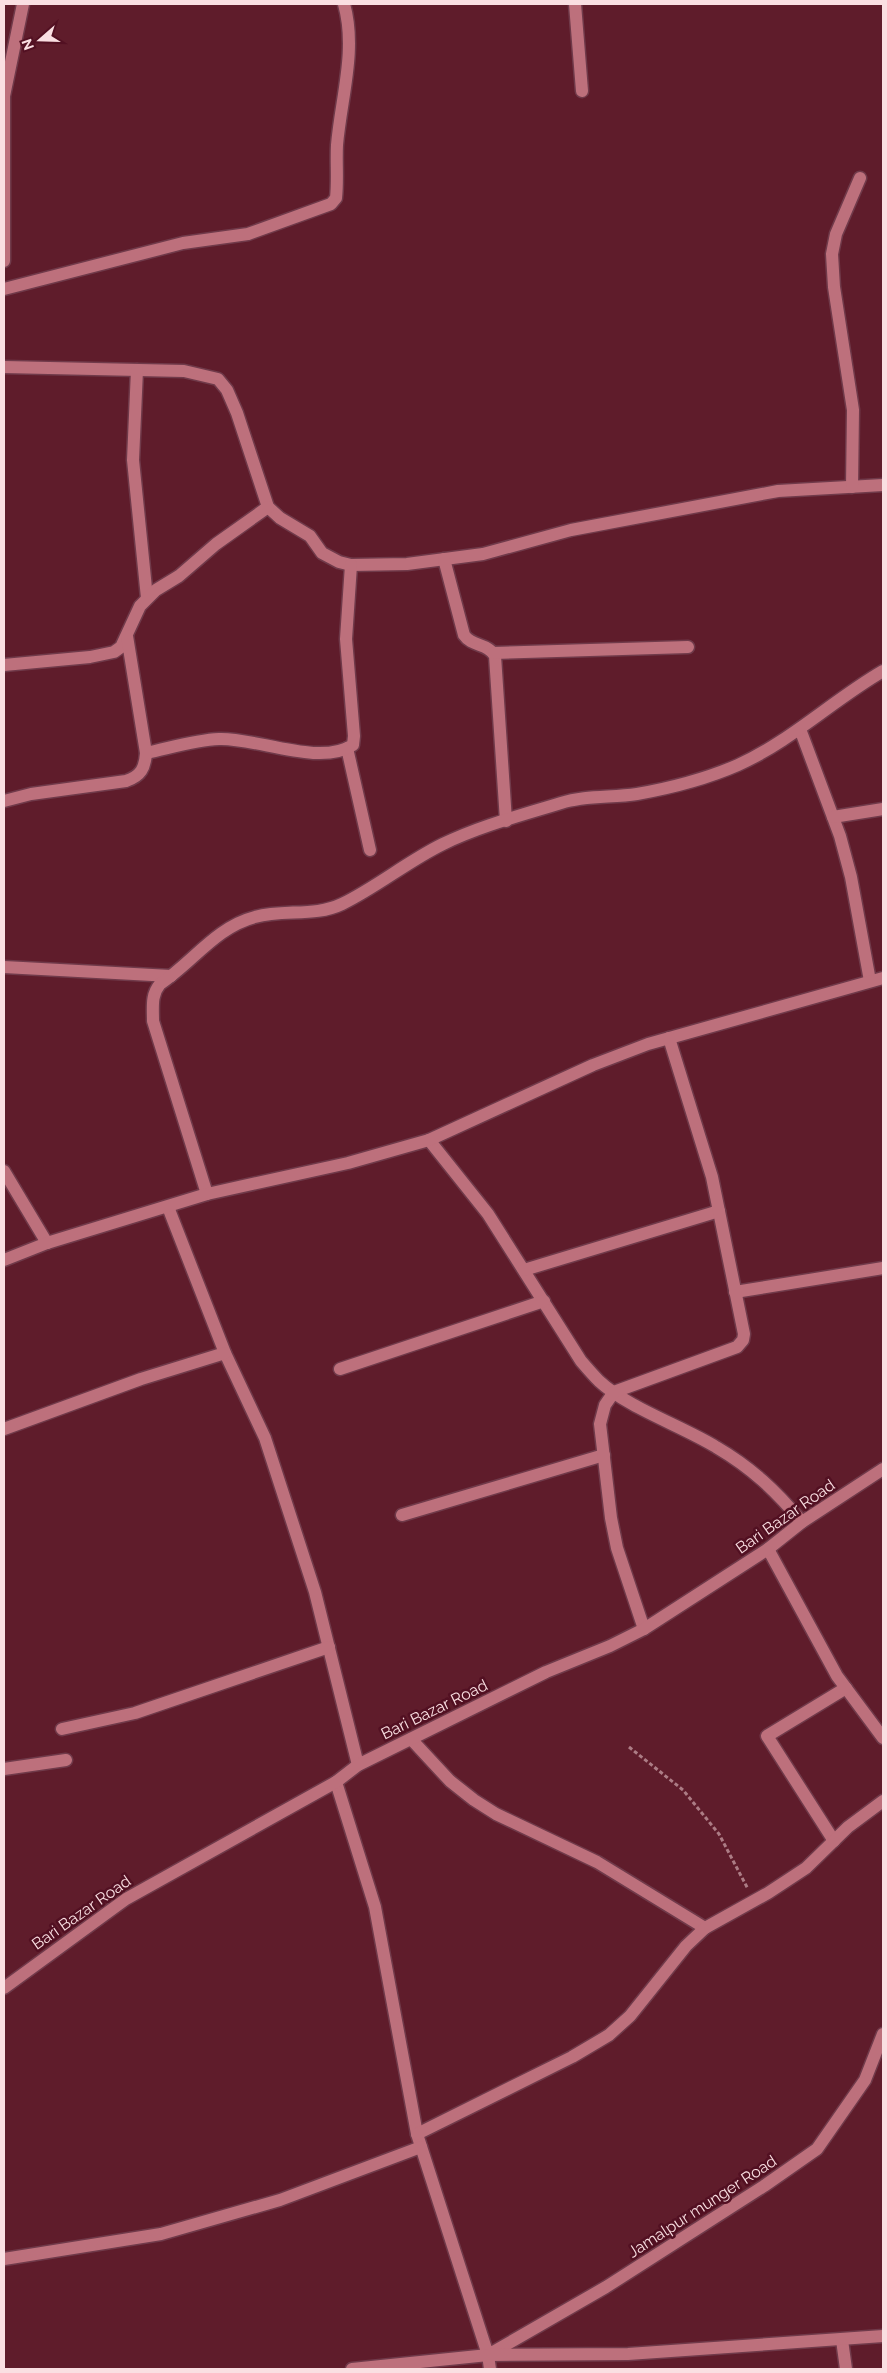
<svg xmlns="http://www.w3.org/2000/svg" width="887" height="2373" font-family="Raleway,sans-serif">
	<rect width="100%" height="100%" fill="#5f1c2b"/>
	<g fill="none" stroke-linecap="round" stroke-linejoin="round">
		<defs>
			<g id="street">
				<path d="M 575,4 L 582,91"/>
				<path d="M 4,261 L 4,96 L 23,4"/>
				<path d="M 4,289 L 183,243 L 248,234 L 331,204 L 336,198 C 338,180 336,162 337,145 C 341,98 357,50 344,4"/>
				<path d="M 4,367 L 184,371 L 218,379 L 227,390 L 237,413 L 268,507 L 280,518 L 310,536 L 322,553 L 339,562 L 351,565 L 407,564 L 483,554 L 571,530 L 778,491 L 883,485"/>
				<path d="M 137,370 L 133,460 L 147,598"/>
				<path d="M 852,487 L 853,410 L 834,287 L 832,254 L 836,234 L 860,178"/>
				<path d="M 444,559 L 464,635 C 472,647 488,643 495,656 L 506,821"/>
				<path d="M 494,653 L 688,647"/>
				<path d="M 4,665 L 90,657 L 114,652 L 121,647 L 140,606 L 156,590 L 179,576 L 216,544 L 268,507"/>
				<path d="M 800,729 L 840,836 L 851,877 L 870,981"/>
				<path d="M 347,748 L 370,850"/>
				<path d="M 146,753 C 170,748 195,740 219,739 C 255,737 319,767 353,745 L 354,736 L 346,639 L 351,565"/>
				<path d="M 4,801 L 31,794 L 126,781 C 141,776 145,768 146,753 L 127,636"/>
				<path d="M 833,817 L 883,809"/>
				<path d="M 4,967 L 171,976"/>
				<path d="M 429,1140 L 488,1214 L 581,1361 C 587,1368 593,1375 599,1381 C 628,1408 682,1426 716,1447 C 752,1468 776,1491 802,1522"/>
				<path d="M 4,1171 L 47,1243"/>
				<path d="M 207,1194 L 153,1021 C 153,1006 151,995 160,984 C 193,962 216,927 255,917 C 284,909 315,917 342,904 C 377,887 408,861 443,844 C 480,826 522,815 561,803 C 586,795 612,798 637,794 C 671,788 706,779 738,765 C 791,741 833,700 883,671"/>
				<path d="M 168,1207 L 225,1353 L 265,1438 L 315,1592 L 358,1765"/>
				<path d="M 4,1260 L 47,1243 L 207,1194 L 348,1163 L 429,1140 L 593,1065 L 648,1044 L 883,978"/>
				<path d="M 524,1270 L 719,1211"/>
				<path d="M 735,1292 L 883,1268"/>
				<path d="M 340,1369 L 544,1301"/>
				<path d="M 4,1429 L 141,1379 L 225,1353"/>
				<path d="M 402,1515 L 604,1455"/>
				<path d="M 768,1549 L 837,1676 L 883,1738"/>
				<path d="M 644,1629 L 617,1548 L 611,1518 L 600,1424 L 605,1405 L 614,1392 L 737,1347 L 743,1340 L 744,1334 L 712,1177 L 669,1038"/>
				<path d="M 62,1729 L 135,1713 L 329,1647"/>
				<path d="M 411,1739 L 450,1781 L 474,1800 L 496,1814 L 597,1862 L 705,1928"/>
				<path d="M 4,1769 L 66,1760"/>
				<path d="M 336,1782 L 375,1907 L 417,2134 L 488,2355 L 606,2287 L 764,2186 L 817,2149 L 865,2080 L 883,2034"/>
				<path d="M 834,1841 L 767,1736 L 846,1688"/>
				<path d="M 417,2134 L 572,2057 L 609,2035 L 630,2016 L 686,1946 L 705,1928 L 768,1893 L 806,1868 L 848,1827 L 883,1801"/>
				<path d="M 4,2259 L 161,2234 L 280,2200 L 421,2147"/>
				<path d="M 842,2340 L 846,2369"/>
			</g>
			<g id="secondary">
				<path d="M 4,1988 L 126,1899 L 336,1782 L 358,1765 L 546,1672 L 610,1646 L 644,1629 L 768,1549 L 802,1522 L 883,1469"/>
				<path d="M 488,2355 L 490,2369"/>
				<path d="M 352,2369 L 488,2355 L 628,2354 L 883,2336"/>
			</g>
		</defs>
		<use href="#street" stroke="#703a4a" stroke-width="15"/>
		<use href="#secondary" stroke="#703a4a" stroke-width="15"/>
		<path stroke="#ac7c85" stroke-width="3" stroke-dasharray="4 2.5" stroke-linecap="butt" d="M 629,1747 L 683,1790 L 719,1834 L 748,1889"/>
		<use href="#street" stroke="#bd707c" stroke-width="12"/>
		<use href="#secondary" stroke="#bd707c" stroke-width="12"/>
	</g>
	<g text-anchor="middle" stroke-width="5" stroke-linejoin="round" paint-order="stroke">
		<g font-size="16" fill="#fadfe2" stroke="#521022">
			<text transform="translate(785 1516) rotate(-35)" y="6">Bari Bazar Road</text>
			<text transform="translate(434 1709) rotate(-26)" y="6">Bari Bazar Road</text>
			<text transform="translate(81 1912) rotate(-35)" y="6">Bari Bazar Road</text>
			<text transform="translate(702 2206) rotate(-33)" y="6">Jamalpur munger Road</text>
		</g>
	</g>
	<rect width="887" height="2373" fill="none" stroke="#fadfe2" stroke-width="10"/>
	<g transform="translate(40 40) rotate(250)" stroke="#521022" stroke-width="4" paint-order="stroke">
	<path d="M0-4L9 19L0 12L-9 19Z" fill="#fadfe2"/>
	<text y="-8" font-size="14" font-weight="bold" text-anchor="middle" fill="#fadfe2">N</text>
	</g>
</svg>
